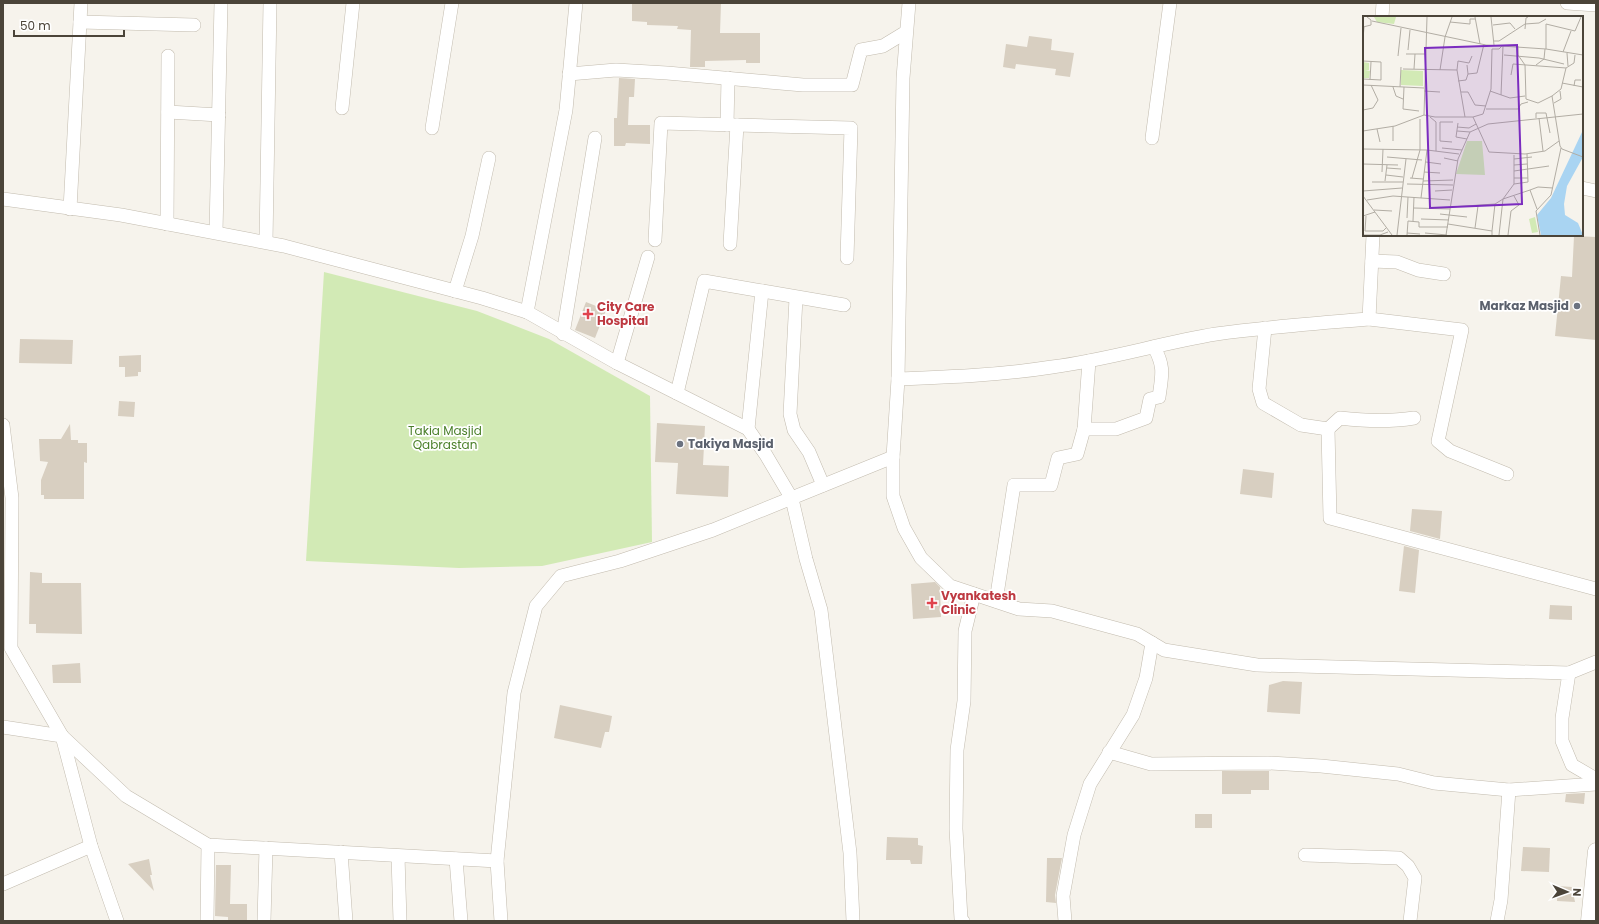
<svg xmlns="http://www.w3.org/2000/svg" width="1599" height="924" font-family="Poppins,sans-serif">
	<rect width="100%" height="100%" fill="#f6f3ec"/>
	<path fill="#d2eab5" d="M 324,272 L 477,311 L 549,339 L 650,396 L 652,542 L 542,566 L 459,568 L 306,561 Z"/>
	<g fill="#d8cfc1">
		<path d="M 632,3 L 721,3 L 720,33 L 760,33 L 760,63 L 746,63 L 746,60 L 705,61 L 705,67 L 690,67 L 691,30 L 677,29 L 678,26 L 647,25 L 647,22 L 632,21 Z"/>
		<path d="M 1029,36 L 1052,39 L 1051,50 L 1074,53 L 1070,77 L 1055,75 L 1056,69 L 1016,64 L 1015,69 L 1003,67 L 1006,44 L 1027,47 Z"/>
		<path d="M 619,78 L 635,79 L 634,97 L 629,97 L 628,125 L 650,125 L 650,144 L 626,143 L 625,146 L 614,146 L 614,118 L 617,118 Z"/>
		<path d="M 1574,236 L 1596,237 L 1596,340 L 1555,336 L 1561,276 L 1572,277 Z"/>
		<path d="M 586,302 L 606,310 L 595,338 L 575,330 Z"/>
		<path d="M 20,339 L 73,340 L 72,364 L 19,363 Z"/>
		<path d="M 141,355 L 141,372 L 138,372 L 138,376 L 125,377 L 125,367 L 119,367 L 119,356 Z"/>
		<path d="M 119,401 L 135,402 L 134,417 L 118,416 Z"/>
		<path d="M 657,423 L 705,426 L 703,465 L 729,466 L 728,497 L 676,494 L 678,463 L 655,462 Z"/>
		<path d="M 70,424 L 71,440 L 78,440 L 78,443 L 87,443 L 87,463 L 84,462 L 84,499 L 44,499 L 44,495 L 41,495 L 41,480 L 48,462 L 40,461 L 39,439 L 61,439 Z"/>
		<path d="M 1243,469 L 1274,473 L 1272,498 L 1240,494 Z"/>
		<path d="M 1412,509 L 1442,511 L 1440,539 L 1410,531 Z"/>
		<path d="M 1404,546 L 1419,550 L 1415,593 L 1399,591 Z"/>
		<path d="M 30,572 L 42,573 L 42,583 L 81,583 L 82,634 L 36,633 L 36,624 L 29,624 Z"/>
		<path d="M 935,582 L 940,587 L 941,617 L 913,619 L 911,584 Z"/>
		<path d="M 1550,605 L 1572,606 L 1572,620 L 1549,619 Z"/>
		<path d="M 80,663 L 81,683 L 53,683 L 52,665 Z"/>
		<path d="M 1283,681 L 1302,682 L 1300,714 L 1267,712 L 1269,685 Z"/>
		<path d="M 560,705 L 612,716 L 609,732 L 605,732 L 601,748 L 554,738 Z"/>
		<path d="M 1222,771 L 1269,771 L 1269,790 L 1251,790 L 1251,794 L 1222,794 Z"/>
		<path d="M 1585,793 L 1584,804 L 1565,802 L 1566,794 Z"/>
		<rect x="1195" y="814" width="17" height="14"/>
		<path d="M 887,837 L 918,838 L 918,845 L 923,846 L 922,864 L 911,864 L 910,860 L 886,860 Z"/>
		<path d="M 1523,847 L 1550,848 L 1549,872 L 1521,871 Z"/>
		<path d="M 1047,858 L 1062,858 L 1055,895 L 1056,903 L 1046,902 Z"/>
		<path d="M 149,859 L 152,875 L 150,875 L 154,891 L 128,864 Z"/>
		<path d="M 216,865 L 231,865 L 230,904 L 247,904 L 247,921 L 228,921 L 228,917 L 215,916 Z"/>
		<path d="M 1558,886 L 1572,887 L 1575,902 L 1557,901 Z"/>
	</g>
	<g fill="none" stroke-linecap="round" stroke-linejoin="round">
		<defs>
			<g id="minor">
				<path d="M 909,3 L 903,78 L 898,379 L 893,457 L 893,496 L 904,528 L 921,558 L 950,586 L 1019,609 L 1052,611 L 1137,634 L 1164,650 L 1257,665 L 1569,673 L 1562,718 L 1562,741 L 1572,765 L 1596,779"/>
				<path d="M 1567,3 L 1596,5"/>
				<path d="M 1382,17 L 1383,3"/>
				<path d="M 80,22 L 194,25"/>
				<path d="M 569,74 L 616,70 L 667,73 L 803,85 L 852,85 L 861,50 L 883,46 L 906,32"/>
				<path d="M 342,108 L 353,3"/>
				<path d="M 168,112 L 219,115"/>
				<path d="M 727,125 L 728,78"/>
				<path d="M 432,128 L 452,3"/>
				<path d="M 1152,138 L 1170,3"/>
				<path d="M 1582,188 L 1596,191"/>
				<path d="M 3,199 L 121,215 L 284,246 L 482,298 L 527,312 L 617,363 L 748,429 L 766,455 L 792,499 L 806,559 L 821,610 L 850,853 L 853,921"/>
				<path d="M 70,209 L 81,3"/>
				<path d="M 167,224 L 168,56"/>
				<path d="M 216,232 L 221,3"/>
				<path d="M 655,240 L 661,123 L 851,128 L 847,258"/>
				<path d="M 266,242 L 270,3"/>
				<path d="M 730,244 L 737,125"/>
				<path d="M 1372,261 L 1397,262 L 1418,270 L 1444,274"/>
				<path d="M 455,291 L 472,236 L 489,158"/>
				<path d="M 796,298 L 790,414 L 794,430 L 809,452 L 823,485"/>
				<path d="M 527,312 L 566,110 L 576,3"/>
				<path d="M 1369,319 L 1462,330 L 1438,441 L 1450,451 L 1507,474"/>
				<path d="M 1265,328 L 1259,389 L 1263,403 L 1301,425 L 1328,429 L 1340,418 C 1365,421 1389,422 1414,418"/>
				<path d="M 563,334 L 595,138"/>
				<path d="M 617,363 L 648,257"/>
				<path d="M 898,379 C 949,377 1001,375 1052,367 C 1107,360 1161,343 1216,334 C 1267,327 1318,323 1369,319 L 1373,235"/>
				<path d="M 677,393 L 704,281 L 844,305"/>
				<path d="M 3,425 L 12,498 L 11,648 L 62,736 L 126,796 L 208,845 L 497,861"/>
				<path d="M 748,429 L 762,291"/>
				<path d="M 1084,429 L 1089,361"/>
				<path d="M 1328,429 L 1330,518 L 1596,589"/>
				<path d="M 996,601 L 1014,485 L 1051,485 L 1058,458 L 1077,454 L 1084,429 L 1116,429 L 1146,418 L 1150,399 L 1159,397 C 1162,375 1165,367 1154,347"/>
				<path d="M 1569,673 L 1596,662"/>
				<path d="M 3,727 L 62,736 L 91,846 L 117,921"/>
				<path d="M 1109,752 L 1151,764 L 1268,763 L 1321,766 L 1398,774 L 1434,783 L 1509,790 L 1596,784"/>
				<path d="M 341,852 L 346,921"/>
				<path d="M 1305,855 L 1399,858 L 1408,866 L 1415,878 L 1410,921"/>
				<path d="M 398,856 L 400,921"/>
				<path d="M 456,859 L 461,921"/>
				<path d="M 3,884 L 91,846"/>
				<path d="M 207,921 L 208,845"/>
				<path d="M 264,921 L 266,848"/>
				<path d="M 501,921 L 497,861 L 514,693 L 536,606 L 561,576 L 620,561 L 713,530 L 893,457"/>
				<path d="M 963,921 L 961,919 L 956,829 L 957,750 L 964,701 L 965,631 L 974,594"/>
				<path d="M 1065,921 L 1063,896 L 1074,835 L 1090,784 L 1133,715 L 1146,678 L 1152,643"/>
				<path d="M 1497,921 L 1501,900 L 1509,790"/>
			</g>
			<path id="tertiary" d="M 1589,921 L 1596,851"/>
		</defs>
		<use href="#minor" stroke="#c2bbae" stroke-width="14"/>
		<use href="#tertiary" stroke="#c2bbae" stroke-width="17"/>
		<use href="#minor" stroke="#fff" stroke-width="13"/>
		<use href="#tertiary" stroke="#fff" stroke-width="16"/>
	</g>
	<g fill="#6b7280" stroke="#fff" stroke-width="1.5">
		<circle cx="1577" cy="306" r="4"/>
		<circle cx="680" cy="444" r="4"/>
	</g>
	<g fill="#e0444e" stroke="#fff" stroke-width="1.5">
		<path d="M586 308h4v4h4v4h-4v4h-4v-4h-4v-4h4z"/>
		<path d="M930 597h4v4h4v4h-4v4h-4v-4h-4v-4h4z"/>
	</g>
	<g text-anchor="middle" stroke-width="3.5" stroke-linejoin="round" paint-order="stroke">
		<g font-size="12" font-weight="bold" fill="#5b616d" stroke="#fff" text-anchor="end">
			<text x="1569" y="310">Markaz Masjid</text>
			<text x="688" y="448" text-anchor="start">Takiya Masjid</text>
		</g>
		<g font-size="12" font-weight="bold" fill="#be3a42" stroke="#fff" text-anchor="start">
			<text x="597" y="311">City Care<tspan x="597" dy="14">Hospital</tspan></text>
			<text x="941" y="600">Vyankatesh<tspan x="941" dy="14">Clinic</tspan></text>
		</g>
		<g font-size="12" fill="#4a7f2a" stroke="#fff">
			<text x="445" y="435">Takia Masjid<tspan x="445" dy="14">Qabrastan</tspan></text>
		</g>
	</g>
	<g transform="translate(1363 16)">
		<rect width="220" height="220" fill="#f6f3ec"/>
		<path d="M 11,1 L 33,1 L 31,8 L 14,6 ZM 0,46 L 6,47 L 6,54 L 2,54 L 7,55 L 6,62 L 0,62 ZM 38,54 L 60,55 L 60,70 L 38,69 ZM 104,125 L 119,125 L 122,159 L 93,158 ZM 172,201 L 175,216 L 169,217 L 166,203 Z" fill="#d2eab5"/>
		<path d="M 220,114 L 220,141 L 204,170 L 201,188 L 202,199 L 215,207 L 220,219 L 178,219 L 174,199 L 188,182 Z" fill="#a9d4f2"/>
		<path fill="none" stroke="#b2ada4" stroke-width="1" d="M 112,1 L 117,28M 128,1 L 131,29M 9,5 L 123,29 L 183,33 L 220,39M 87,6 L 107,8 L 107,3 L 112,3M 183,8 L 212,15 L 218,1M 130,9 L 147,7 L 152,13M 0,11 L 8,9 L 8,4 L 4,1M 162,13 L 163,2 L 165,1M 0,23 L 1,11M 131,25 L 136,25 L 162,8 L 176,7 L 183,3M 155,30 L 155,39 L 162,49 L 163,83 L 175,87 L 189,80 L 197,130 L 199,133 L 220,141M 183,33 L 183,8M 45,34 L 47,14M 200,36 L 208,15M 204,37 L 205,50M 43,38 L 62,38M 141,39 L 176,42 L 201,48M 35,40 L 38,12M 0,45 L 18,46 L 18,64 L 0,63M 173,49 L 181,43 L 182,33M 40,53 L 94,54 L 102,101M 51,53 L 52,38M 77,54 L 82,21 L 89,1M 94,54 L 95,45 L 106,47 L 109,40M 105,58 L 114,57 L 121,28M 148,59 L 150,48 L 203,52M 7,64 L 8,46M 95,65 L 103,64 L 105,58 L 104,49M 199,67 L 220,71M 0,69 L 61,72M 211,70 L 212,64 L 218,64M 30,71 L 33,80 L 40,83M 37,71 L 38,51M 41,71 L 40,93 L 56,95M 61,75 L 77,76M 127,75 L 147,82 L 162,80M 98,76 L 105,76 L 112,89 L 123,90M 138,79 L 140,30M 189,80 L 198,73 L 203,52 L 211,47 L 212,39M 191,87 L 198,83 L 197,75M 123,93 L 155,93 L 158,88 L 165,86M 0,94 L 10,92 L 15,84 L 8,69M 61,99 L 72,101 L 110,101 L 120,98 L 128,73 L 129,33 L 136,33 L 140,29M 61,99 L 64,1M 67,101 L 73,106 L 73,135M 110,101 L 126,136 L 162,138 L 182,135 L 196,125M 173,102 L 173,97 L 183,97 L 187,117M 176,102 L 180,135M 95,107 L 93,121 L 104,123M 30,110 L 30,125M 94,111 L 106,112 L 113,108M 14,113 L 17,126M 0,115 L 32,110 L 61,99M 94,115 L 107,116M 89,126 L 77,125 L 77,106 L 90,106M 79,132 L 99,134M 0,133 L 64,134 L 96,138M 24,141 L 59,144M 81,142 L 95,145M 151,143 L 169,141M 63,146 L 78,148M 0,148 L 35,149M 151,149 L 164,148M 24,152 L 38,153M 151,155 L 186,150M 19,156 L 20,133M 61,156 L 77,157M 23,159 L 40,161M 47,162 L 60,163M 49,162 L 57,134 L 57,103M 151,162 L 165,162M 22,165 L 24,149M 60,165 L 90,164M 9,166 L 40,166M 44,168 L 90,169M 151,168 L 165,166 L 164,138M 0,175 L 39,172M 72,175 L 89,174M 0,180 L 29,219M 58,182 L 64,134M 4,184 L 30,180 L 87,184M 87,191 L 132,188 L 140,183 L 151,168 L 151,139M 51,192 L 87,193M 174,193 L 167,174 L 175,171 L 190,172M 11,194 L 29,195M 77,198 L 104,201M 0,200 L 12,196M 44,202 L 45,181M 58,203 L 86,204M 50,205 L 51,181M 85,208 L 129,215 L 129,219M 112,212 L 115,190M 2,215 L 20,215 L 23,212M 2,215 L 3,200M 129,215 L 132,188M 44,217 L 57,218M 62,217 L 84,219M 1,219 L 17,219 L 25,216M 34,219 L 43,143M 44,219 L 45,205 L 56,206 L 56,211 L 85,211M 83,219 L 95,143 L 107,116 L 125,108 L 220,98M 136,219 L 140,183 L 167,174M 145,219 L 148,195 L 156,189 L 151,180M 177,219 L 173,195 L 188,179 L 198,132"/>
		<path fill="#7b2cbf" fill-opacity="0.15" stroke="#7b2cbf" stroke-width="2" d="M 154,29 L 159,188 L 67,192 L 62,32 Z"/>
		<rect width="220" height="220" fill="none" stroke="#4b4439" stroke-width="2"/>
	</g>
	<rect width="1599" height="924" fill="none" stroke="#4b4439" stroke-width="8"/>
	<g transform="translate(1567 892) rotate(92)" stroke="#ffffff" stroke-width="3" paint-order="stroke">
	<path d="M0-3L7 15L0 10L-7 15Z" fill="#4b4439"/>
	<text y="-6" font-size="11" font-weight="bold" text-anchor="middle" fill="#4b4439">N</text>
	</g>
	<path d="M14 30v6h110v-6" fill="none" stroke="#4b4439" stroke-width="2"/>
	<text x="20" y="30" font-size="12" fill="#4b4439" stroke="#ffffff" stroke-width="3" paint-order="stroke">50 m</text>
</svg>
